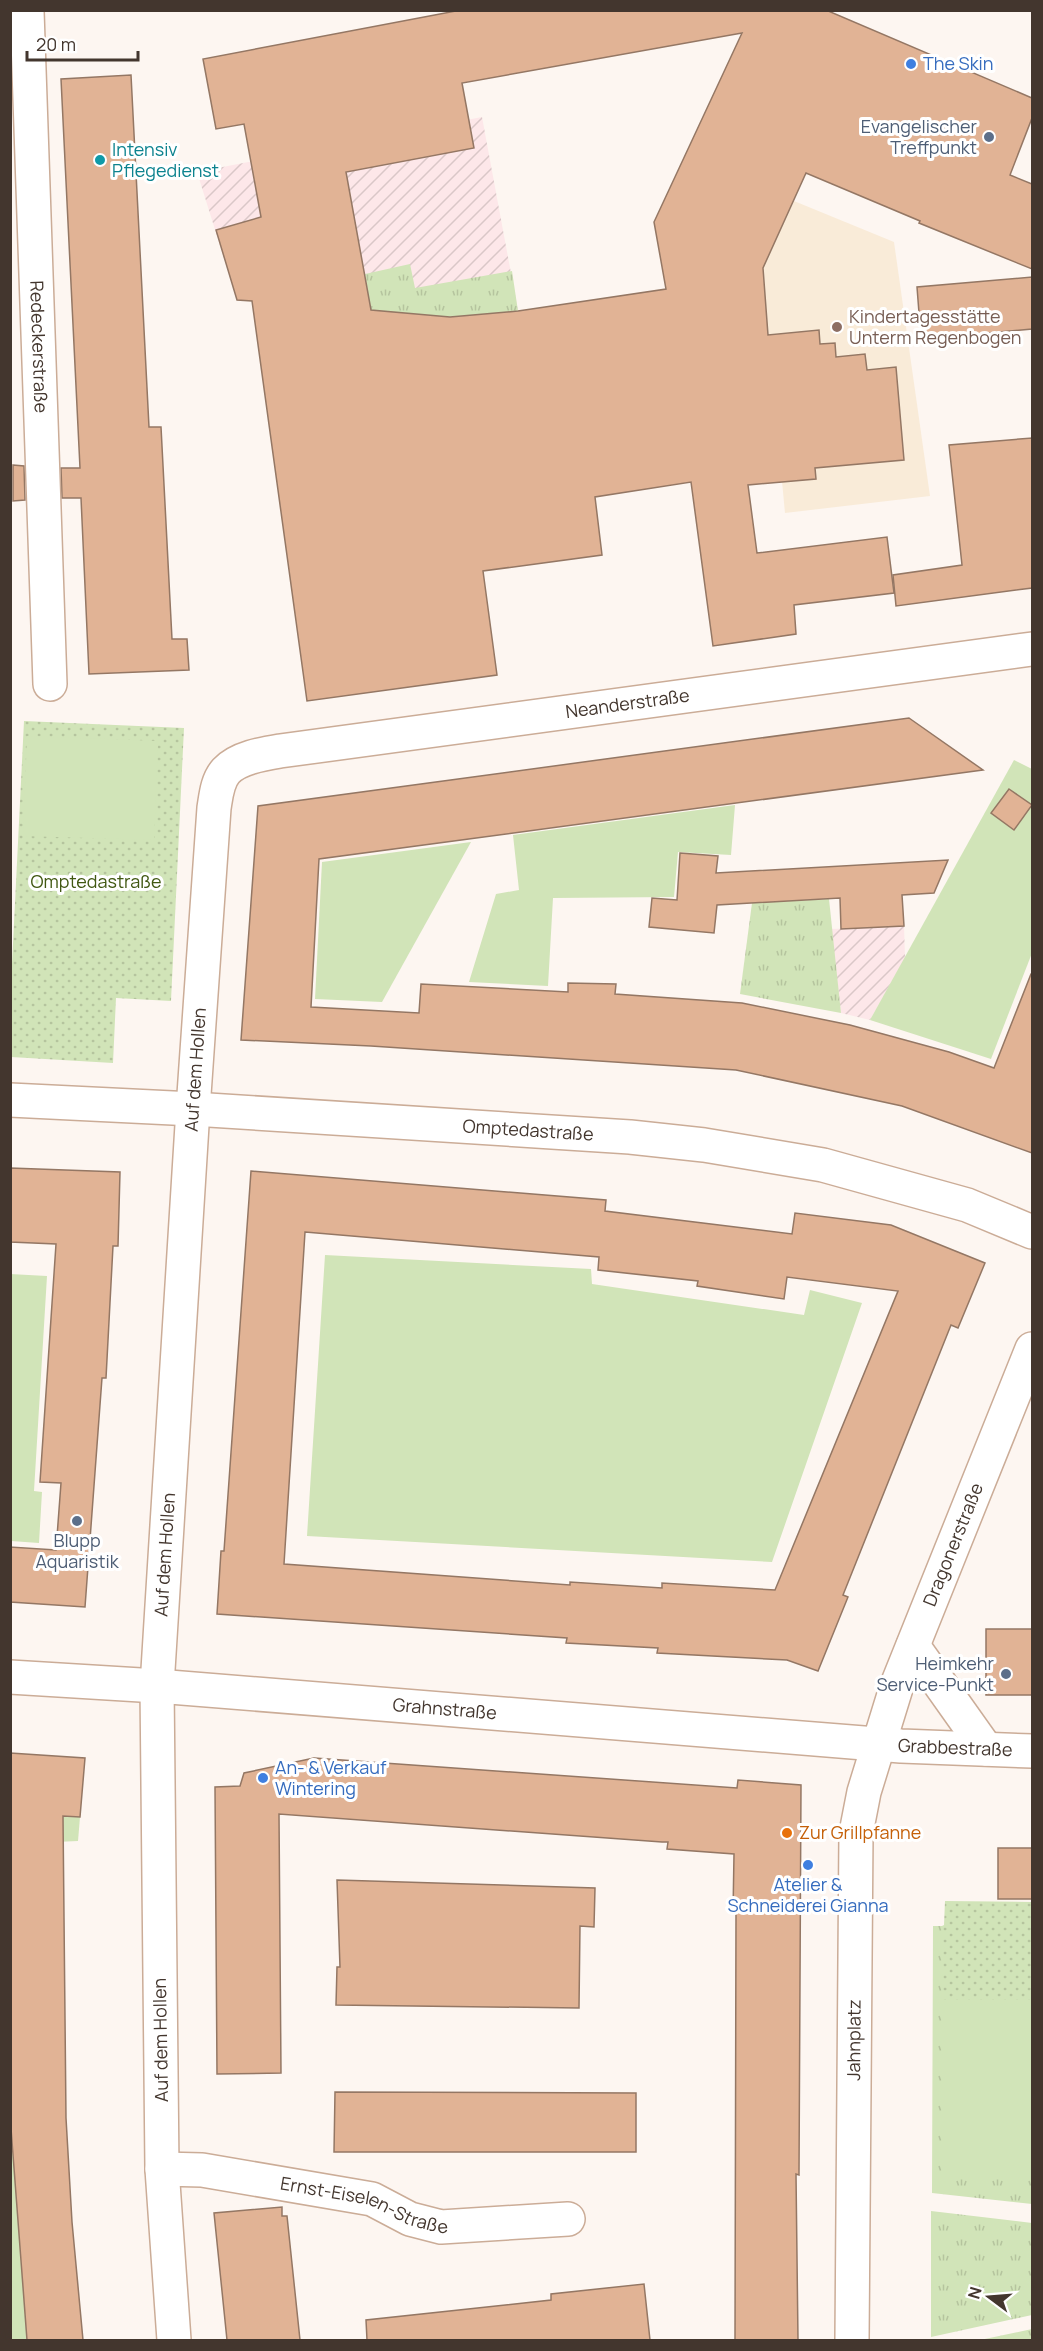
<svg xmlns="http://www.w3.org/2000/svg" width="1043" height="2351" font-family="Manrope,sans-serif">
	<defs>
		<pattern id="industrial-furrows" width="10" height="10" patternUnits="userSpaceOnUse" patternTransform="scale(1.5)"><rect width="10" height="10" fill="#fde7e9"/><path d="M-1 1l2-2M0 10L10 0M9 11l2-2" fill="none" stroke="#dac7c8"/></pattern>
		<pattern id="grass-tufts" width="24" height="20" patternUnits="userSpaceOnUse" patternTransform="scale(1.5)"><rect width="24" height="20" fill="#d1e4b8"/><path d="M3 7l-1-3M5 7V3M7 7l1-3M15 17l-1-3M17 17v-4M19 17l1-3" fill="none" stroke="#b5c49e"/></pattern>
		<pattern id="park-dots" width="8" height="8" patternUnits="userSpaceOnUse" patternTransform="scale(1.5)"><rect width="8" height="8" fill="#d1e4b8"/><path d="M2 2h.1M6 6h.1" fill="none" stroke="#b5c49e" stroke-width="1.8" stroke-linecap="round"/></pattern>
	</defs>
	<rect width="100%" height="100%" fill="#fdf6f1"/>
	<g fill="url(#industrial-furrows)">
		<path d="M 482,117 L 518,311 L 237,300 L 197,172 Z"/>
		<path d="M 904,926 L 905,958 L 870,1020 L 841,1013 L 831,929 Z"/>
	</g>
	<path fill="#f9ebd8" d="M 794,201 L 894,242 L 930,496 L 785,513 L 762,269 Z"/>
	<g fill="url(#grass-tufts)">
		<path d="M 410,264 L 415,288 L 512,271 L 518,311 L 450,317 L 360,309 L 356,295 L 368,292 L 365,274 Z"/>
		<path d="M 829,899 L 841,1013 L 740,994 L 752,903 Z"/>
		<path d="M 933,1926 L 942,1926 L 942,2172 L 1032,2173 L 1032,2204 L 932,2193 Z"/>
		<path d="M 931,2211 L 1032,2223 L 1032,2315 L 931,2337 Z"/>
		<path d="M 1032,2329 L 1032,2340 L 980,2340 Z"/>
	</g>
	<g fill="url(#park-dots)">
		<path d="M 24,721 L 184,728 L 171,1001 L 116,998 L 113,1063 L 11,1057 L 11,984 Z"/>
		<path d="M 945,1901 L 1032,1902 L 1032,2173 L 942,2173 L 942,1926 L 944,1925 Z"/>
	</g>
	<g fill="#d1e4b8">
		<path d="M 27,736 L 158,741 L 154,840 L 23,836 Z"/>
		<path d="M 1014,760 L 1032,769 L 1032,953 L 991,1059 L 870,1020 Z"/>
		<path d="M 735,805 L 731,855 L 678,852 L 674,897 L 553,898 L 548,986 L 469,982 L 496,894 L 519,890 L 513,835 Z"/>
		<path d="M 471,842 L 382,1002 L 315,999 L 322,862 Z"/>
		<path d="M 325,1255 L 591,1269 L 592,1284 L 804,1315 L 810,1290 L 862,1303 L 772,1562 L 307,1536 Z"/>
		<path d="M 10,1274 L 47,1276 L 34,1491 L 42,1492 L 39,1543 L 11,1541 Z"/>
		<path d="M 10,1813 L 80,1817 L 78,1841 L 11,1844 Z"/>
		<rect x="942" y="2000" width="90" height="173"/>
		<path d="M 10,2112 L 27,2340 L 11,2340 Z"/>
	</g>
	<g fill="#e1b395" stroke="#947764" stroke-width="1.5" fill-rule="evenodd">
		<path d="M 461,10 L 826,10 L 1032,98 L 1032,118 L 1010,175 L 1032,184 L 1032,269 L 919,223 L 920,221 L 806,173 L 763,268 L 768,335 L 819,330 L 820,344 L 835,343 L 836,357 L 865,354 L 867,370 L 896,367 L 904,460 L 815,468 L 816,479 L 748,485 L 757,553 L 887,537 L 894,593 L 794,605 L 796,634 L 713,646 L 691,482 L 595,497 L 602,555 L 483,571 L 497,675 L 307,701 L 252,301 L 237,300 L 216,230 L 261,217 L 244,124 L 216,129 L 203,59 ZM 742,33 L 654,222 L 666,289 L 518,311 L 450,317 L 371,310 L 346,172 L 474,148 L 462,83 Z"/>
		<path d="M 131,75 L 149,427 L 161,427 L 172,639 L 187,639 L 189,670 L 89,674 L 81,498 L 62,498 L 61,468 L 80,468 L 61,79 Z"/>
		<path d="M 1032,277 L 1032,329 L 921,339 L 917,287 Z"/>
		<path d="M 1032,438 L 1032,588 L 896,606 L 893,575 L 962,565 L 949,445 Z"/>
		<path d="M 13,465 L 24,466 L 25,500 L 13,501 Z"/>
		<path d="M 909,718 L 983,770 L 319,859 L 311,1007 L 419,1013 L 421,984 L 568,992 L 568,983 L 616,984 L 615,994 L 742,1003 L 850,1025 L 949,1052 L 994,1068 L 1031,974 L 1032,974 L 1032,1153 L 902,1106 L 736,1070 L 371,1046 L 241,1040 L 258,806 Z"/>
		<path d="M 1009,789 L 1032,805 L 1014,830 L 991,813 Z"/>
		<path d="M 680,853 L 718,856 L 716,873 L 948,860 L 934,893 L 902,895 L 904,926 L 841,929 L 840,898 L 717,905 L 714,933 L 649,927 L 652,898 L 677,900 Z"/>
		<path d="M 10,1168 L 120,1172 L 118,1246 L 113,1246 L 106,1378 L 102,1378 L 85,1607 L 10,1602 L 10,1547 L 56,1550 L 61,1483 L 40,1482 L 56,1244 L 10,1242 Z"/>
		<path d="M 251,1171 L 606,1200 L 605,1211 L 792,1234 L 795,1213 L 891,1225 L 985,1263 L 958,1328 L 951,1325 L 843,1595 L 848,1597 L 818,1671 L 787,1660 L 657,1653 L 658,1648 L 566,1643 L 567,1638 L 217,1614 L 221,1551 L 224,1551 ZM 305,1232 L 599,1257 L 598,1270 L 698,1281 L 697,1286 L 784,1299 L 787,1277 L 898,1291 L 775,1590 L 662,1583 L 662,1588 L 570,1582 L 570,1585 L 284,1564 Z"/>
		<rect x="986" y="1629" width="46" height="66"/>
		<path d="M 10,1753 L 85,1758 L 80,1817 L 63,1816 L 66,2118 L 72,2222 L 83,2340 L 27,2340 L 10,2115 Z"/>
		<path d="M 314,1758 L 737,1788 L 738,1780 L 801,1785 L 799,2175 L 796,2174 L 798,2340 L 735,2340 L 736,1913 L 733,1913 L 734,1854 L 667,1849 L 668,1842 L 662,1842 L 279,1814 L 281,2073 L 217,2074 L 215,1787 L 240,1786 L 244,1773 Z"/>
		<rect x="998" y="1848" width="34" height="51"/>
		<path d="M 337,1880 L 595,1888 L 594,1927 L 580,1926 L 579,2008 L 336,2005 L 337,1967 L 340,1967 Z"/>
		<path d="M 335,2092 L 636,2093 L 636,2152 L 334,2152 Z"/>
		<path d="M 282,2207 L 282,2216 L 287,2216 L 300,2340 L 227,2340 L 214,2213 Z"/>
		<path d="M 644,2284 L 650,2340 L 367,2340 L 366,2320 L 551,2300 L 551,2294 Z"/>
	</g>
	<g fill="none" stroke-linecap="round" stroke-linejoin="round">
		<defs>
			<g id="minor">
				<path id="s1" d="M 27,11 L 50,684"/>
				<path id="s2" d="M 10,1100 L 193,1109 L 630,1137 L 704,1145 L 823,1165 L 967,1205 L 1032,1232"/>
				<path d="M 913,1646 L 986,1749"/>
				<path id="s3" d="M 10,1677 L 157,1686 L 901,1746 L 1032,1751"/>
				<path id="s4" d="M 162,2169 L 202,2170 L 372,2199 L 410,2219 L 441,2227 L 568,2219"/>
				<path id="s5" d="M 174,2340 L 162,2169 L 157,1686 L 193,1109 L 214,808 C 216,796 217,781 226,771 C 238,758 262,754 280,751 L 1032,649"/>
				<path id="s6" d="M 852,2340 L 856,1833 L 864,1792 L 897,1685 L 1032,1349"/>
			</g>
		</defs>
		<use href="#minor" stroke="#cbac97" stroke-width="36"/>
		<use href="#minor" stroke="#fff" stroke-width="33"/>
	</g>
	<g fill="#3f7fe0" stroke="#fff" stroke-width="2">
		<circle cx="911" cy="64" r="6"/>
		<circle cx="263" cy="1778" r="6"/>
		<circle cx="808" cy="1865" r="6"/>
	</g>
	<g fill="#5c6f8a" stroke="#fff" stroke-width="2">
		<circle cx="989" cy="137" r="6"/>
		<circle cx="77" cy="1521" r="6"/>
		<circle cx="1006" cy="1674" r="6"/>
	</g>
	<circle fill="#0f9aa8" stroke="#fff" stroke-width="2" cx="100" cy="160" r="6"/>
	<circle fill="#8d6e63" stroke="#fff" stroke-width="2" cx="837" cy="327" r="6"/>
	<circle fill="#e8710a" stroke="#fff" stroke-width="2" cx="787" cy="1833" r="6"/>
	<g text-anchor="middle" stroke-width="6" stroke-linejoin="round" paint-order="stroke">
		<g font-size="18" fill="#366cbe" stroke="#fff" text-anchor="start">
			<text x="923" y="70">The Skin</text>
			<text x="275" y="1774">An- &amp; Verkauf<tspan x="275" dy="21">Wintering</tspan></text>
			<text x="808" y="1891" text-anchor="middle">Atelier &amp;<tspan x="808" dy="21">Schneiderei Gianna</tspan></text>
		</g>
		<g font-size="18" fill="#4e5e75" stroke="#fff" text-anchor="end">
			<text x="977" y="133">Evangelischer<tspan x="977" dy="21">Treffpunkt</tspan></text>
			<text x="77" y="1547" text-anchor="middle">Blupp<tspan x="77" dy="21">Aquaristik</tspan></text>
			<text x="994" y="1670">Heimkehr<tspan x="994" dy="21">Service-Punkt</tspan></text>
		</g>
		<g font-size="18" fill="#0d838f" stroke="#fff" text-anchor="start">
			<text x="112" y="156">Intensiv<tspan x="112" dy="21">Pflegedienst</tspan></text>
		</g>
		<g font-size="18" fill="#785e54" stroke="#fff" text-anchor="start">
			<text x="849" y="323">Kindertagesstätte<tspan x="849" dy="21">Unterm Regenbogen</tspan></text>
		</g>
		<g font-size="18" fill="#43362e" stroke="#fff">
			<text dy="6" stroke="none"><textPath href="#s1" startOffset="336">Redeckerstraße</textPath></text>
			<text dy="6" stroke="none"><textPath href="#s5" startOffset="1983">Neanderstraße</textPath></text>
			<text dy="6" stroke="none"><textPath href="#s5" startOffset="1272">Auf dem Hollen</textPath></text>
			<text dy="6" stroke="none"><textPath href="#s2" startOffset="519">Omptedastraße</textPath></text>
			<text dy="6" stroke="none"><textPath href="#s6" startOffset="812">Dragonerstraße</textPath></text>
			<text dy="6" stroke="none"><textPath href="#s5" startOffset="786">Auf dem Hollen</textPath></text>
			<text dy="6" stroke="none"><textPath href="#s3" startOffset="436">Grahnstraße</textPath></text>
			<text dy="6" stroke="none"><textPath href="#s3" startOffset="948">Grabbestraße</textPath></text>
			<text transform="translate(161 2040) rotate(-91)" y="6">Auf dem Hollen</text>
			<text dy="6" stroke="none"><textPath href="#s6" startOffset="300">Jahnplatz</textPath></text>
			<text dy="6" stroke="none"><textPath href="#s4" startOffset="207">Ernst-Eiselen-Straße</textPath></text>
		</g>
		<g font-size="18" fill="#415812" stroke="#fff">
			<text x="96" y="888">Omptedastraße</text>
		</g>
		<g font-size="18" fill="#c56008" stroke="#fff" text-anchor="start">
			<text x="799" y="1839">Zur Grillpfanne</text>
		</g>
	</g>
	<rect width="1043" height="2351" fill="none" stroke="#43362e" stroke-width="24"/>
	<g transform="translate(989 2297) rotate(286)" stroke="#ffffff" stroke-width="4.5" paint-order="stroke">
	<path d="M0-4.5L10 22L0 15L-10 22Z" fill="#43362e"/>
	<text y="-9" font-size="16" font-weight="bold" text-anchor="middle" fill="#43362e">N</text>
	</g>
	<path d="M27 51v9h111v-9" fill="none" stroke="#43362e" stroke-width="3"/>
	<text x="36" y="51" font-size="18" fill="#43362e" stroke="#ffffff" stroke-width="4.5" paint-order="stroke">20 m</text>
</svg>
